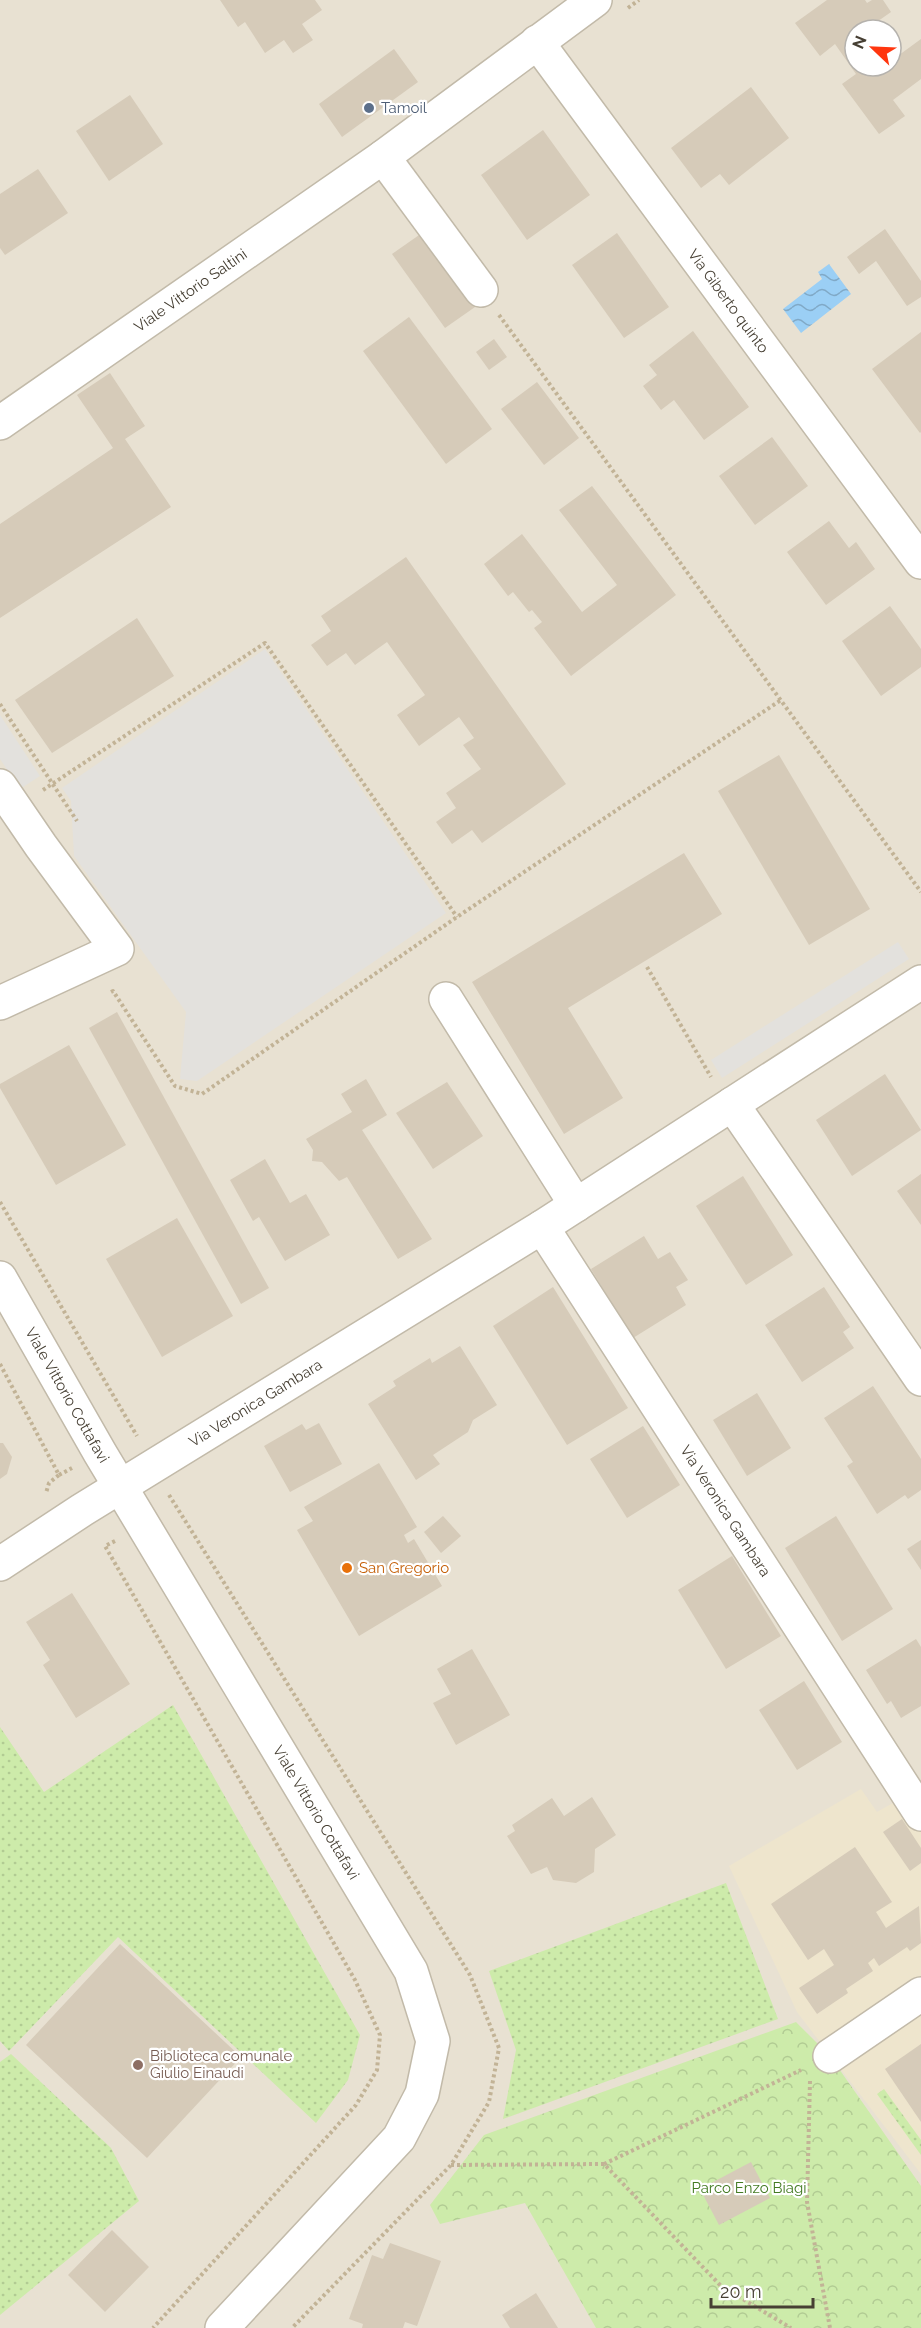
<svg xmlns="http://www.w3.org/2000/svg" width="921" height="2328" font-family="Raleway,sans-serif">
	<defs>
		<pattern id="grass-dots" width="8" height="8" patternUnits="userSpaceOnUse" patternTransform="scale(1.5)"><rect width="8" height="8" fill="#cdebaa"/><path d="M2 2h.1M6 6h.1" fill="none" stroke="#b1cb93" stroke-width="1.8" stroke-linecap="round"/></pattern>
		<pattern id="park-crowns" width="20" height="18" patternUnits="userSpaceOnUse" patternTransform="scale(1.5)"><rect width="20" height="18" fill="#cdebaa"/><path d="M2 6a3 3 0 1 1 6 0M12 15a3 3 0 1 1 6 0" fill="none" stroke="#b1cb93"/></pattern>
		<pattern id="water-waves" width="16" height="10" patternUnits="userSpaceOnUse" patternTransform="scale(1.5)"><rect width="16" height="10" fill="#9bcff5"/><path d="M0 5q4-4 8 0t8 0" fill="none" stroke="#80a9c7"/></pattern>
	</defs>
	<rect width="100%" height="100%" fill="#f3efe4"/>
	<path fill="#e8e1d2" fill-rule="evenodd" d="M 0,0 L 921,0 L 921,2328 L 0,2328 ZM 855,30 L 891,30 L 891,66 L 855,66 Z"/>
	<path fill="#eee5cd" d="M 921,1787 L 921,2174 L 797,2012 L 729,1866 L 861,1789 L 877,1812 Z"/>
	<g fill="url(#grass-dots)">
		<path d="M 173,1705 L 360,2035 L 348,2080 L 316,2123 L 118,1937 L 9,2051 L 0,2041 L 0,1727 L 44,1792 Z"/>
		<path d="M 726,1883 L 778,2019 L 503,2119 L 516,2050 L 489,1971 Z"/>
		<path d="M 11,2054 L 111,2148 L 139,2201 L 0,2315 L 0,2062 Z"/>
		<path d="M 884,2089 L 921,2140 L 921,2155 L 877,2094 Z"/>
	</g>
	<path fill="url(#park-crowns)" d="M 796,2022 L 830,2056 L 921,2186 L 921,2328 L 596,2328 L 525,2203 L 440,2224 L 430,2205 L 484,2135 Z"/>
	<g fill="#e3e1dd">
		<path d="M 265,649 L 446,913 L 197,1081 L 180,1079 L 186,1012 L 74,856 L 71,801 L 62,788 Z"/>
		<path d="M 0,715 L 40,776 L 20,789 L 0,759 Z"/>
		<path d="M 898,942 L 909,959 L 722,1078 L 711,1060 Z"/>
	</g>
	<path fill="url(#water-waves)" d="M 829,264 L 851,294 L 801,333 L 783,309 L 822,279 L 818,272 Z"/>
	<g fill="#d6cbb9">
		<path d="M 220,0 L 315,0 L 322,10 L 302,24 L 313,40 L 293,53 L 284,40 L 265,53 L 245,22 L 238,27 Z"/>
		<path d="M 827,0 L 865,0 L 867,3 L 872,0 L 883,0 L 891,12 L 871,26 L 874,30 L 855,30 L 855,66 L 891,66 L 891,53 L 895,58 L 921,39 L 921,79 L 893,100 L 905,116 L 879,134 L 842,84 L 856,74 L 835,44 L 820,56 L 795,23 Z"/>
		<path d="M 394,49 L 418,82 L 342,137 L 319,104 Z"/>
		<path d="M 751,87 L 789,138 L 729,185 L 720,174 L 701,188 L 671,148 Z"/>
		<path d="M 130,95 L 163,144 L 109,181 L 76,131 Z"/>
		<path d="M 543,130 L 590,195 L 527,240 L 481,175 Z"/>
		<path d="M 38,169 L 68,213 L 5,255 L 0,248 L 0,194 Z"/>
		<path d="M 432,226 L 485,300 L 445,328 L 392,254 Z"/>
		<path d="M 885,229 L 921,281 L 921,297 L 907,306 L 876,261 L 859,274 L 847,257 Z"/>
		<path d="M 617,233 L 669,307 L 624,338 L 572,265 Z"/>
		<path d="M 409,317 L 492,429 L 446,464 L 363,351 Z"/>
		<path d="M 693,331 L 749,407 L 704,440 L 674,400 L 661,410 L 643,386 L 657,375 L 649,365 Z"/>
		<path d="M 921,332 L 921,432 L 920,433 L 872,369 Z"/>
		<path d="M 494,339 L 507,357 L 489,370 L 476,352 Z"/>
		<path d="M 110,373 L 145,426 L 125,439 L 171,507 L 0,618 L 0,524 L 113,448 L 77,395 Z"/>
		<path d="M 537,382 L 579,438 L 544,465 L 501,409 Z"/>
		<path d="M 772,437 L 808,486 L 755,525 L 719,476 Z"/>
		<path d="M 592,486 L 676,595 L 571,676 L 534,628 L 542,622 L 532,610 L 529,612 L 513,592 L 508,596 L 484,564 L 522,534 L 582,612 L 617,585 L 559,510 Z"/>
		<path d="M 829,521 L 849,548 L 856,542 L 875,569 L 826,605 L 787,552 Z"/>
		<path d="M 406,557 L 566,784 L 482,843 L 472,830 L 452,844 L 436,822 L 456,808 L 446,793 L 481,769 L 463,745 L 474,738 L 459,717 L 419,746 L 397,715 L 425,695 L 387,642 L 355,665 L 346,653 L 327,666 L 311,645 L 331,631 L 321,616 Z"/>
		<path d="M 890,606 L 921,649 L 921,667 L 881,696 L 842,641 Z"/>
		<path d="M 137,618 L 174,676 L 52,753 L 15,700 Z"/>
		<path d="M 779,755 L 870,909 L 809,945 L 718,791 Z"/>
		<path d="M 684,853 L 722,914 L 568,1008 L 623,1098 L 564,1134 L 472,982 Z"/>
		<path d="M 117,1012 L 269,1288 L 241,1304 L 89,1028 Z"/>
		<path d="M 69,1045 L 126,1145 L 56,1185 L 0,1088 L 0,1084 Z"/>
		<path d="M 885,1074 L 921,1130 L 852,1176 L 816,1120 Z"/>
		<path d="M 366,1079 L 387,1115 L 362,1130 L 432,1239 L 398,1259 L 347,1177 L 339,1181 L 322,1162 L 312,1161 L 313,1150 L 306,1139 L 352,1112 L 341,1094 Z"/>
		<path d="M 447,1082 L 483,1136 L 433,1169 L 396,1113 Z"/>
		<path d="M 265,1159 L 290,1203 L 306,1194 L 330,1235 L 285,1261 L 259,1217 L 253,1221 L 230,1180 Z"/>
		<path d="M 921,1174 L 921,1225 L 897,1191 Z"/>
		<path d="M 743,1176 L 793,1255 L 746,1285 L 696,1206 Z"/>
		<path d="M 177,1218 L 233,1316 L 162,1357 L 106,1259 Z"/>
		<path d="M 644,1236 L 658,1259 L 670,1252 L 688,1280 L 676,1287 L 686,1305 L 633,1338 L 591,1269 Z"/>
		<path d="M 553,1287 L 628,1408 L 567,1445 L 493,1326 Z"/>
		<path d="M 824,1287 L 850,1327 L 843,1332 L 854,1348 L 802,1382 L 765,1325 Z"/>
		<path d="M 460,1346 L 497,1405 L 473,1420 L 468,1432 L 433,1455 L 440,1464 L 416,1480 L 368,1404 L 396,1386 L 393,1381 L 430,1358 L 432,1363 Z"/>
		<path d="M 873,1386 L 921,1459 L 921,1490 L 908,1499 L 905,1495 L 877,1514 L 847,1466 L 853,1462 L 824,1418 Z"/>
		<path d="M 757,1393 L 791,1448 L 747,1476 L 713,1420 Z"/>
		<path d="M 319,1423 L 342,1464 L 290,1492 L 264,1446 L 302,1424 L 306,1430 Z"/>
		<path d="M 643,1426 L 680,1485 L 627,1518 L 590,1459 Z"/>
		<path d="M 0,1443 L 3,1443 L 12,1457 L 7,1474 L 0,1479 Z"/>
		<path d="M 379,1463 L 417,1527 L 404,1535 L 408,1543 L 414,1539 L 442,1586 L 359,1636 L 297,1530 L 313,1521 L 304,1507 Z"/>
		<path d="M 443,1516 L 461,1536 L 441,1553 L 424,1532 Z"/>
		<path d="M 836,1516 L 893,1609 L 842,1641 L 785,1548 Z"/>
		<path d="M 921,1540 L 921,1570 L 907,1549 Z"/>
		<path d="M 732,1556 L 781,1636 L 726,1669 L 678,1590 Z"/>
		<path d="M 72,1593 L 130,1684 L 76,1718 L 43,1665 L 50,1660 L 26,1622 Z"/>
		<path d="M 916,1639 L 921,1647 L 921,1706 L 901,1718 L 891,1701 L 887,1704 L 866,1670 Z"/>
		<path d="M 472,1649 L 510,1715 L 456,1745 L 433,1703 L 451,1694 L 437,1669 Z"/>
		<path d="M 804,1681 L 842,1742 L 797,1770 L 759,1710 Z"/>
		<path d="M 592,1797 L 616,1835 L 595,1849 L 594,1872 L 576,1883 L 553,1880 L 547,1867 L 531,1874 L 507,1836 L 515,1831 L 512,1825 L 552,1798 L 564,1816 Z"/>
		<path d="M 902,1819 L 921,1848 L 921,1863 L 910,1871 L 883,1832 Z"/>
		<path d="M 855,1847 L 892,1902 L 876,1912 L 886,1928 L 919,1906 L 921,1943 L 910,1951 L 907,1947 L 879,1966 L 874,1958 L 868,1963 L 873,1971 L 846,1989 L 848,1993 L 817,2014 L 799,1988 L 834,1965 L 824,1949 L 808,1960 L 771,1904 Z"/>
		<path d="M 120,1944 L 241,2057 L 147,2158 L 26,2045 Z"/>
		<path d="M 921,2044 L 921,2122 L 885,2069 Z"/>
		<path d="M 751,2162 L 770,2198 L 719,2225 L 700,2189 Z"/>
		<path d="M 112,2230 L 149,2267 L 105,2312 L 68,2275 Z"/>
		<path d="M 390,2243 L 441,2261 L 417,2326 L 405,2322 L 403,2328 L 362,2328 L 363,2324 L 349,2319 L 372,2255 L 383,2259 Z"/>
		<path d="M 536,2293 L 558,2328 L 510,2328 L 502,2315 Z"/>
	</g>
	<g fill="none" stroke-linecap="round" stroke-linejoin="round">
		<defs>
			<g id="minor">
				<path id="s1" d="M 537,42 L 921,562"/>
				<path d="M 383,157 L 481,290"/>
				<path id="s2" d="M 0,423 L 383,157 L 595,0"/>
				<path d="M 0,786 L 41,846 L 117,949 L 0,1003"/>
				<path d="M 446,999 L 576,1205"/>
				<path d="M 732,1104 L 921,1379"/>
				<path id="s3" d="M 542,1227 L 921,1814"/>
				<path id="s4" d="M 0,1278 L 100,1453 L 411,1971 L 433,2041 L 422,2094 L 399,2138 L 222,2328"/>
				<path id="s5" d="M 0,1564 L 82,1510 L 542,1227 L 921,982"/>
				<path d="M 830,2056 L 921,1994"/>
			</g>
		</defs>
		<use href="#minor" stroke="#c2baa9" stroke-width="36"/>
		<g stroke="#c2b396" stroke-width="4" stroke-dasharray="3 3" stroke-linecap="butt">
			<path d="M 628,8 L 639,0"/>
			<path d="M 499,315 L 921,892"/>
			<path d="M 0,704 L 77,821"/>
			<path d="M 43,790 L 265,643 L 457,917"/>
			<path d="M 647,967 L 711,1077"/>
			<path d="M 111,992 L 113,991 L 175,1086 L 202,1094 L 457,917 L 781,700"/>
			<path d="M 0,1202 L 137,1436"/>
			<path d="M 0,1364 L 59,1475 L 49,1483 L 46,1493"/>
			<path d="M 59,1475 L 72,1468"/>
			<path d="M 169,1495 L 470,1975 L 499,2048 L 489,2102 L 451,2165 L 292,2328"/>
			<path d="M 115,1541 L 105,1546 L 355,1980 L 380,2035 L 377,2070 L 356,2105 L 153,2328"/>
			<path d="M 810,2081 L 807,2202 L 830,2328"/>
			<path d="M 604,2164 L 801,2070"/>
			<path d="M 451,2165 L 604,2164 L 721,2286 L 791,2328"/>
		</g>
		<use href="#minor" stroke="#fff" stroke-width="33"/>
	</g>
	<circle fill="#5c6f8a" stroke="#fff" stroke-width="2" cx="369" cy="108" r="6"/>
	<circle fill="#e8710a" stroke="#fff" stroke-width="2" cx="347" cy="1568" r="6"/>
	<circle fill="#8d6e63" stroke="#fff" stroke-width="2" cx="138" cy="2065" r="6"/>
	<g text-anchor="middle" stroke-width="4.5" stroke-linejoin="round" paint-order="stroke">
		<g font-size="15" fill="#4e5e75" stroke="#fff" text-anchor="start">
			<text x="381" y="113">Tamoil</text>
		</g>
		<g font-size="15" fill="#463f33" stroke="#fff">
			<text dy="5" stroke="none"><textPath href="#s2" startOffset="232">Viale Vittorio Saltini</textPath></text>
			<text dy="5" stroke="none"><textPath href="#s1" startOffset="322">Via Giberto quinto</textPath></text>
			<text dy="5" stroke="none"><textPath href="#s4" startOffset="135">Viale Vittorio Cottafavi</textPath></text>
			<text dy="5" stroke="none"><textPath href="#s5" startOffset="302">Via Veronica Gambara</textPath></text>
			<text dy="5" stroke="none"><textPath href="#s3" startOffset="338">Via Veronica Gambara</textPath></text>
			<text dy="5" stroke="none"><textPath href="#s4" startOffset="621">Viale Vittorio Cottafavi</textPath></text>
		</g>
		<g font-size="15" fill="#c56008" stroke="#fff" text-anchor="start">
			<text x="359" y="1573">San Gregorio</text>
		</g>
		<g font-size="15" fill="#785e54" stroke="#fff" text-anchor="start">
			<text x="150" y="2061">Biblioteca comunale<tspan x="150" dy="17">Giulio Einaudi</tspan></text>
		</g>
		<g font-size="15" fill="#437b23" stroke="#fff">
			<text x="749" y="2193">Parco Enzo Biagi</text>
		</g>
	</g>
	<g transform="translate(873 48) rotate(293)"><circle r="28" fill="#ffffff" stroke="#b5b2ad" stroke-width="1.5"/>
	<path d="M0-4.5L10 22L0 15L-10 22Z" fill="#ff360f"/>
	<text y="-9" font-size="16" font-weight="bold" text-anchor="middle" fill="#463f33">N</text>
	</g>
	<path d="M711 2298v9h102v-9" fill="none" stroke="#463f33" stroke-width="3"/>
	<text x="720" y="2298" font-size="18" fill="#463f33" stroke="#ffffff" stroke-width="4.5" paint-order="stroke">20 m</text>
</svg>
